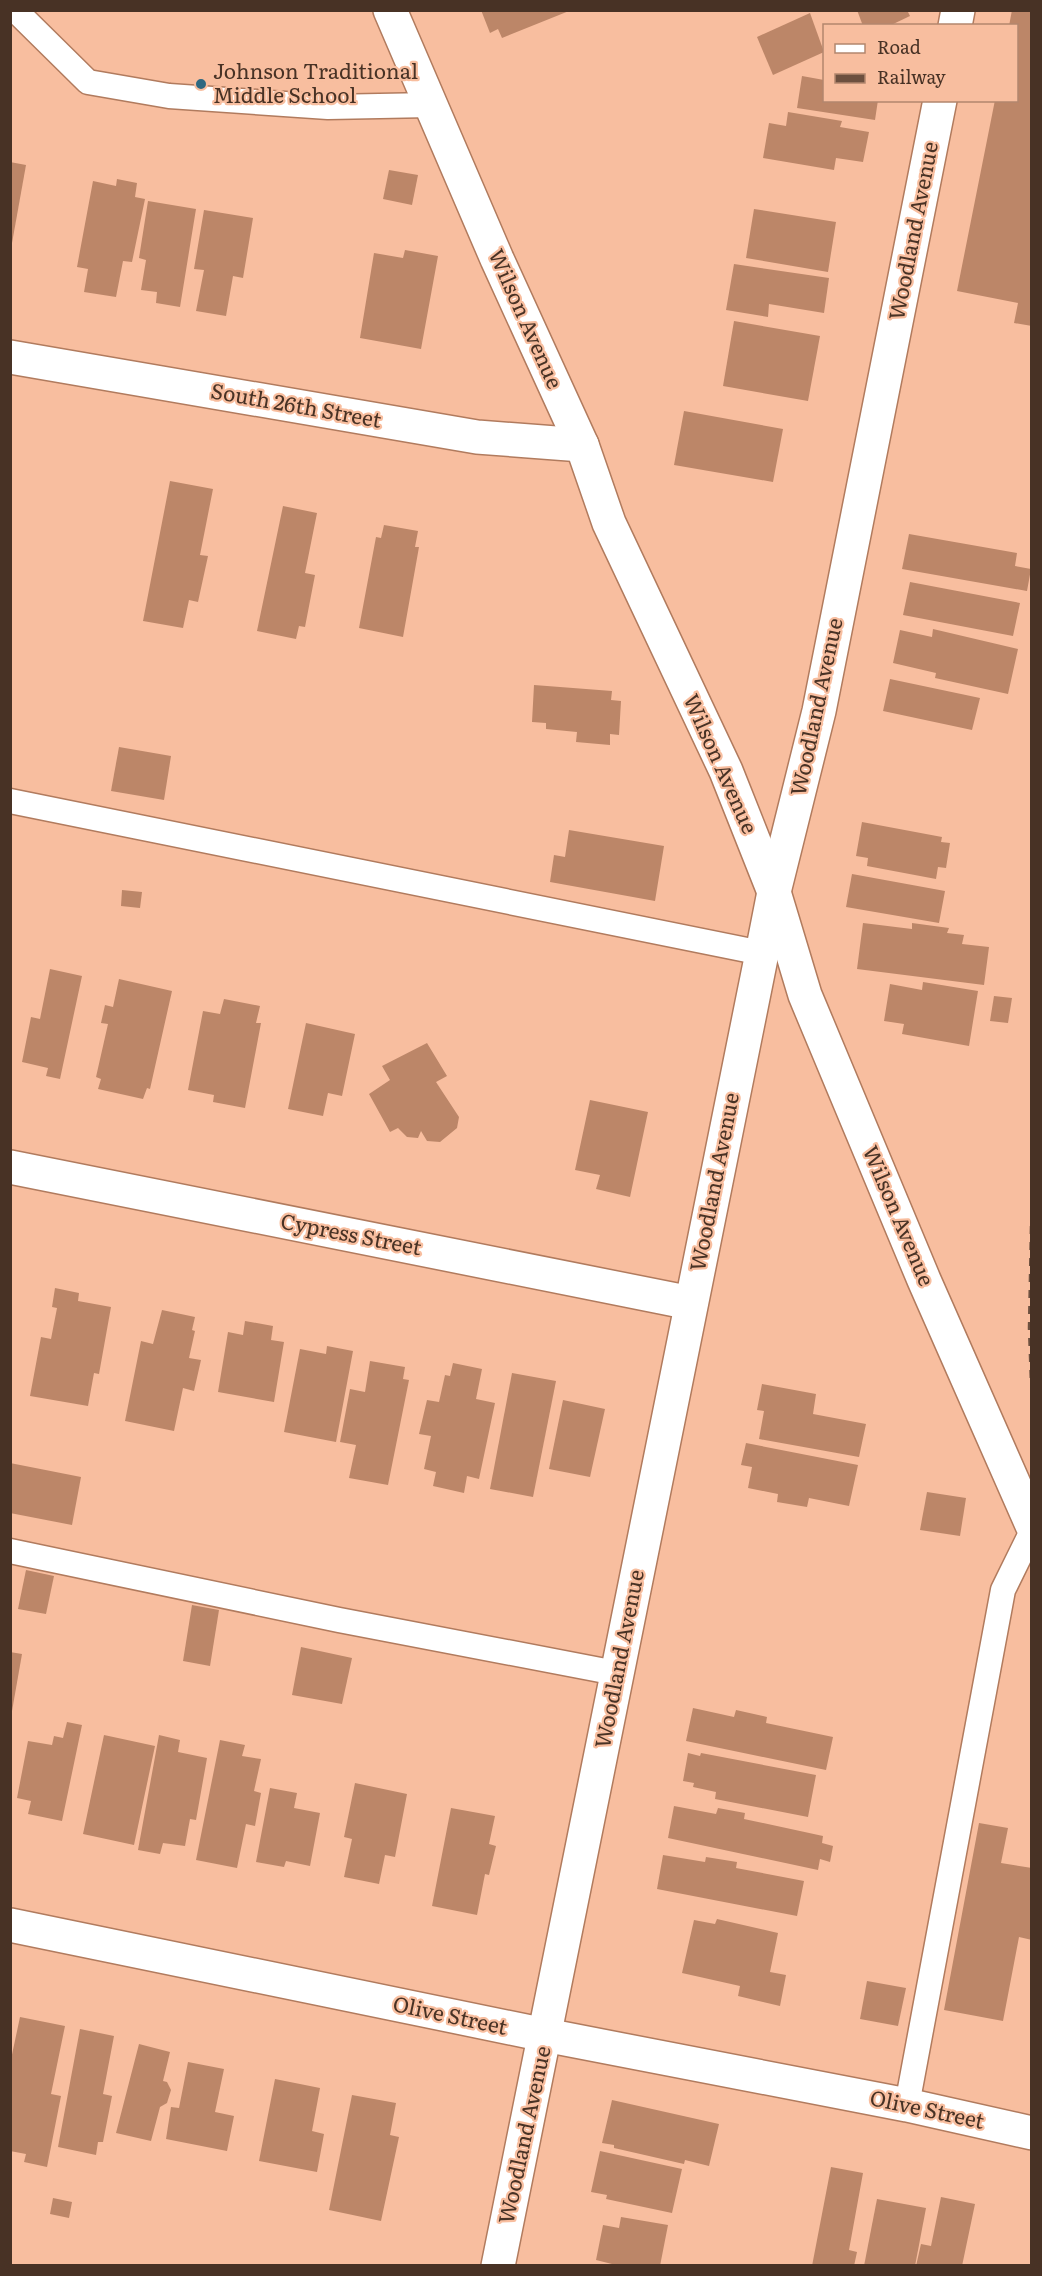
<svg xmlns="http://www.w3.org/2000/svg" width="1042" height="2276" font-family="Literata,serif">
	<rect width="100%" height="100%" fill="#f8be9f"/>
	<g fill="#bc8668">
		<path d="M 481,10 L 569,10 L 569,11 L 502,38 L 498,29 L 490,33 Z"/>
		<path d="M 857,10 L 907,10 L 910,16 L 889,26 L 863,26 Z"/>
		<path d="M 1012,10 L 1032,10 L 1032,326 L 1014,323 L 1018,303 L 957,291 L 995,100 L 1016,100 L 1016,26 L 1009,26 Z"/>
		<path d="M 810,13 L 824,52 L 773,75 L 757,37 Z"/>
		<path d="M 802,76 L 824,80 L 824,100 L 878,100 L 875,120 L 797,108 Z"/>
		<path d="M 788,112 L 842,121 L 840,127 L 869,132 L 863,162 L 836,158 L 834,170 L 763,158 L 769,123 L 786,126 Z"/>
		<path d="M 10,162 L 26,165 L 12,243 L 10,243 Z"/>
		<path d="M 389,170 L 418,175 L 412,205 L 383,199 Z"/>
		<path d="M 117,179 L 137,183 L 135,197 L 145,199 L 132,262 L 123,261 L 116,297 L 84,292 L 88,269 L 77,267 L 93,181 L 116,186 Z"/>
		<path d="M 148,201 L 196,209 L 180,307 L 156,303 L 157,292 L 141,290 L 146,260 L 139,258 Z"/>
		<path d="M 754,209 L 836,222 L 828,272 L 746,258 Z"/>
		<path d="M 204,210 L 253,218 L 243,278 L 233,276 L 226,316 L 196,311 L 204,270 L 194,269 Z"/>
		<path d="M 405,250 L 438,256 L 421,349 L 360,338 L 374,253 L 403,258 Z"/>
		<path d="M 734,264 L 829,278 L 824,313 L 769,304 L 768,317 L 726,310 Z"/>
		<path d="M 734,321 L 820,336 L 808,401 L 723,386 Z"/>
		<path d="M 684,411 L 783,429 L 773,482 L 674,465 Z"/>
		<path d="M 170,481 L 213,489 L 200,555 L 208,556 L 198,602 L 189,600 L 183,628 L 143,621 Z"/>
		<path d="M 283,506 L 317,513 L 305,573 L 315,575 L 305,627 L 299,626 L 296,639 L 257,631 Z"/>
		<path d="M 384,525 L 418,531 L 415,547 L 419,547 L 403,637 L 359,628 L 376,537 L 381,538 Z"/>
		<path d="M 909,534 L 1017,553 L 1015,566 L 1031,569 L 1027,591 L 902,569 Z"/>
		<path d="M 910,582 L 1020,603 L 1013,636 L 903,615 Z"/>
		<path d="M 933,629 L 1018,649 L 1008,694 L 935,678 L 936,673 L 893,663 L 900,630 L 932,637 Z"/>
		<path d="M 890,679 L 980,698 L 972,730 L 883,711 Z"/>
		<path d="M 534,685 L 612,691 L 611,700 L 621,701 L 619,735 L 610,734 L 610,745 L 576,742 L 577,732 L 546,729 L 546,723 L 532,722 Z"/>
		<path d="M 119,747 L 171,756 L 164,800 L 111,791 Z"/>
		<path d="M 862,822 L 942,837 L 941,842 L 950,843 L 946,868 L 938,867 L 936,879 L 867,866 L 868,858 L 856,856 Z"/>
		<path d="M 569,830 L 664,846 L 655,901 L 550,882 L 554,855 L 565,857 Z"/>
		<path d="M 852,874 L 945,891 L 939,923 L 846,907 Z"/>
		<path d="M 122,890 L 142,892 L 140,908 L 121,906 Z"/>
		<path d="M 863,923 L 912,929 L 912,923 L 949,928 L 947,933 L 964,935 L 962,944 L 989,947 L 984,985 L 857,969 Z"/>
		<path d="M 50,969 L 82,976 L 60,1079 L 46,1076 L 48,1068 L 22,1062 L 31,1017 L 40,1019 Z"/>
		<path d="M 119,979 L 172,991 L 150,1089 L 147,1088 L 143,1099 L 98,1089 L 101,1079 L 96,1077 L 108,1024 L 101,1023 L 105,1005 L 113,1007 Z"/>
		<path d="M 923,982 L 978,991 L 969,1046 L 902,1034 L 904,1024 L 884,1021 L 890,984 L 922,990 Z"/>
		<path d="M 994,996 L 1012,998 L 1008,1023 L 990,1021 Z"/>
		<path d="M 224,999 L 260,1006 L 256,1023 L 261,1023 L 245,1108 L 213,1102 L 214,1095 L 188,1090 L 203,1011 L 220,1014 Z"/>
		<path d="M 306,1023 L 355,1034 L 342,1096 L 328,1093 L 323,1116 L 288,1109 Z"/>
		<path d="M 427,1043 L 447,1076 L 436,1082 L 459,1117 L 457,1128 L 440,1142 L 427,1141 L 421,1131 L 418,1138 L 407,1137 L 398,1128 L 390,1132 L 369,1094 L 390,1080 L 382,1066 Z"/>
		<path d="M 590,1100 L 648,1112 L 630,1197 L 596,1189 L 600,1175 L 575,1170 Z"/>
		<path d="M 55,1288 L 79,1293 L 78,1301 L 111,1307 L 99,1374 L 94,1373 L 88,1406 L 30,1396 L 41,1337 L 51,1339 L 57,1308 L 52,1307 Z"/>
		<path d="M 162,1310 L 195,1317 L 192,1330 L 195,1331 L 189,1358 L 201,1360 L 194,1391 L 183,1388 L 174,1431 L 125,1421 L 141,1341 L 153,1344 Z"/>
		<path d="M 245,1321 L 273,1326 L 271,1340 L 284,1342 L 274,1402 L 218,1392 L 228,1332 L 243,1335 Z"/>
		<path d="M 327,1346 L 353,1351 L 336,1442 L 284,1432 L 300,1349 L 326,1354 Z"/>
		<path d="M 370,1361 L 405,1367 L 403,1379 L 409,1380 L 388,1485 L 349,1478 L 356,1445 L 340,1442 L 350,1389 L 365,1392 Z"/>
		<path d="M 453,1363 L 482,1369 L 476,1399 L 495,1403 L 479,1479 L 467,1476 L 464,1493 L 433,1486 L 436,1472 L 424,1469 L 431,1436 L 419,1434 L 427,1400 L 439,1402 L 445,1375 L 450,1376 Z"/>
		<path d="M 512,1373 L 556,1381 L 533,1497 L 490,1489 Z"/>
		<path d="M 762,1384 L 816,1394 L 813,1414 L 866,1424 L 859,1457 L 759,1439 L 764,1411 L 757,1410 Z"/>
		<path d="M 563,1400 L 605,1409 L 590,1477 L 549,1469 Z"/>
		<path d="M 746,1443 L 858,1465 L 849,1506 L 809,1498 L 807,1507 L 777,1502 L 778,1494 L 748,1488 L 752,1467 L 741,1465 Z"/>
		<path d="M 10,1463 L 81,1477 L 72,1525 L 10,1513 Z"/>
		<path d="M 927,1492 L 966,1498 L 960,1536 L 920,1530 Z"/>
		<path d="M 26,1570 L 54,1576 L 46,1614 L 18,1609 Z"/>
		<path d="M 192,1605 L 219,1610 L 210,1666 L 183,1661 Z"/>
		<path d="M 301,1647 L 352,1658 L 342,1704 L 292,1695 Z"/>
		<path d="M 10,1652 L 22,1654 L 12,1711 L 10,1711 Z"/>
		<path d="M 693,1708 L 734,1717 L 736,1710 L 767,1717 L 766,1723 L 833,1737 L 826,1770 L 686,1741 Z"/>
		<path d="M 67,1722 L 82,1725 L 62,1821 L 28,1814 L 31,1801 L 17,1798 L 28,1741 L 52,1745 L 54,1736 L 63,1738 Z"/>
		<path d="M 104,1735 L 155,1746 L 134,1845 L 83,1834 Z"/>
		<path d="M 159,1735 L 180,1740 L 178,1752 L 207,1758 L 196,1820 L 190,1819 L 185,1846 L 163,1843 L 160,1854 L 138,1850 Z"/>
		<path d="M 220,1740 L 245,1745 L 242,1756 L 261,1759 L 254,1791 L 261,1793 L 255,1826 L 246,1824 L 237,1868 L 196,1860 Z"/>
		<path d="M 688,1753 L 700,1756 L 701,1753 L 816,1775 L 808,1817 L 715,1799 L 716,1792 L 693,1787 L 694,1783 L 683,1781 Z"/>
		<path d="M 355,1783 L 407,1794 L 395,1857 L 385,1855 L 379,1884 L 344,1877 L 352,1839 L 344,1837 Z"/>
		<path d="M 270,1788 L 297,1793 L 294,1808 L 320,1813 L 310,1866 L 286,1861 L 284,1867 L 256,1862 Z"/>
		<path d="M 674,1806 L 716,1814 L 718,1808 L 745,1813 L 744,1819 L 823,1836 L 822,1843 L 833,1846 L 830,1862 L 820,1859 L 818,1870 L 668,1838 Z"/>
		<path d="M 451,1808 L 495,1816 L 489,1844 L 496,1846 L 489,1875 L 485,1874 L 477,1915 L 432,1906 Z"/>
		<path d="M 979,1823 L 1008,1828 L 1001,1863 L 1032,1868 L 1032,1940 L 1019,1937 L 1003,2021 L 944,2010 Z"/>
		<path d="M 663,1855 L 705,1862 L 706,1857 L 737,1862 L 736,1868 L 804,1881 L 797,1916 L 657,1889 Z"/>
		<path d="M 717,1919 L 778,1933 L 770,1972 L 786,1975 L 780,2006 L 738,1996 L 740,1986 L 682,1973 L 694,1920 L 715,1924 Z"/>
		<path d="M 867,1981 L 906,1988 L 898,2026 L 860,2019 Z"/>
		<path d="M 20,2017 L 65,2026 L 51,2094 L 61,2096 L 47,2167 L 24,2162 L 26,2154 L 10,2151 L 10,2064 Z"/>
		<path d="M 80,2029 L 114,2036 L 103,2094 L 112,2096 L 103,2142 L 98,2142 L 96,2155 L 58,2147 Z"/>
		<path d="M 139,2044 L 170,2052 L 163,2081 L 167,2082 L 171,2090 L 167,2103 L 160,2107 L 151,2141 L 116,2133 Z"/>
		<path d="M 188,2062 L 224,2069 L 215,2112 L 234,2116 L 227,2151 L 166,2139 L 171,2107 L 179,2108 Z"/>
		<path d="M 275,2079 L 320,2088 L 312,2131 L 324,2134 L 317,2172 L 259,2161 Z"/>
		<path d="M 352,2095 L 396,2103 L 390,2135 L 399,2137 L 381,2221 L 329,2210 Z"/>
		<path d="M 612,2100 L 719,2124 L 709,2166 L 685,2160 L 684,2164 L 614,2148 L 614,2145 L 602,2143 Z"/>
		<path d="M 600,2151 L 682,2169 L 672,2213 L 606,2199 L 607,2195 L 591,2192 Z"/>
		<path d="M 831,2167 L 863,2173 L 849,2250 L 857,2252 L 854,2266 L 812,2266 Z"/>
		<path d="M 941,2197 L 975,2204 L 962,2266 L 916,2266 L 921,2244 L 931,2246 Z"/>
		<path d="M 53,2198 L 72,2202 L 69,2218 L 50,2214 Z"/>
		<path d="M 877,2199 L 926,2208 L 915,2266 L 864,2266 Z"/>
		<path d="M 621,2217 L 668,2225 L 660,2266 L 620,2266 L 596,2260 L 603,2225 L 619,2228 Z"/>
	</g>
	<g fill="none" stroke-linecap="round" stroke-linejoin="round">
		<defs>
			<g id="service">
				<path d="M 15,10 L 88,82 L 169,96 L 328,107 L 431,105"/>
				<path d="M 10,801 L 762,953"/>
				<path d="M 10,1551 L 339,1620 L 616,1673"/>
				<path d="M 907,2105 L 1003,1590 L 1032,1531"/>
			</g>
			<g id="minor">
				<path d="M 955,26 L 958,10"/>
				<path d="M 10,1167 L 691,1303"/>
				<path d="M 10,1925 L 545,2035 L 907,2105 L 1032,2133"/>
				<path d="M 498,2266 L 762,953 L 774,892 L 819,711 L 940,100"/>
			</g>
			<g id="tertiary">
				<path d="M 390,10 L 497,259 L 582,445 L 609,523 L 726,771 L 774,892 L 805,995 L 924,1280 L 1032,1525"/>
				<path d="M 10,357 L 477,437 L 582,445"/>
			</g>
		</defs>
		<use href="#service" stroke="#b17b5e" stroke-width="27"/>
		<use href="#minor" stroke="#b17b5e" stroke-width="36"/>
		<use href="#tertiary" stroke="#b17b5e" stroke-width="36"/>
		<use href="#service" stroke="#fff" stroke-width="24"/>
		<use href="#minor" stroke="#fff" stroke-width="33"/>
		<use href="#tertiary" stroke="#fff" stroke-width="33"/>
		<path stroke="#6d503f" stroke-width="4.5" stroke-dasharray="8 8" stroke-linecap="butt" d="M 1032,1226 L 1030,1328 L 1032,1384"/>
	</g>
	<circle fill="#2e6881" stroke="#f8be9f" stroke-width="2" cx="201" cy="84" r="6"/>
	<g text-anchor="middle" stroke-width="4.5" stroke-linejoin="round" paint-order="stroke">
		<g font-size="21" fill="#483225" stroke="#f8be9f" text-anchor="start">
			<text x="213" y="79">Johnson Traditional<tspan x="213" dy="24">Middle School</tspan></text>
		</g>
		<g font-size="21" fill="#483225" stroke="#f8be9f">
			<text transform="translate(914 231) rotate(-79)" y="7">Woodland Avenue</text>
			<text transform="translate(525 319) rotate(66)" y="7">Wilson Avenue</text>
			<text transform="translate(296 406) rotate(10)" y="7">South 26th Street</text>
			<text transform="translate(817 707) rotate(-78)" y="7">Woodland Avenue</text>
			<text transform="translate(720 764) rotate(66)" y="7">Wilson Avenue</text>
			<text transform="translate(715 1182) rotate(-79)" y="7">Woodland Avenue</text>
			<text transform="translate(898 1216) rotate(67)" y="7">Wilson Avenue</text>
			<text transform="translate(351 1235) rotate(11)" y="7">Cypress Street</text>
			<text transform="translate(620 1659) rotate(-79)" y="7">Woodland Avenue</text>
			<text transform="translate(450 2016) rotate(12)" y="7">Olive Street</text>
			<text transform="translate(927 2110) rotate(12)" y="7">Olive Street</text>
			<text transform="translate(525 2135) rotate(-78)" y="7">Woodland Avenue</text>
		</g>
	</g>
	<rect width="1042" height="2276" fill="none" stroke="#483225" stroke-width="24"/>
	<rect x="823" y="24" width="195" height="78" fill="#f8be9f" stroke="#b2866e" stroke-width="1.5"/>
	<rect x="835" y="44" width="30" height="9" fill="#ffffff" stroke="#b2866e" stroke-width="1.5"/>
	<text x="877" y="54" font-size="18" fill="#483225">Road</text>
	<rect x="835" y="74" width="30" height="9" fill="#6d503f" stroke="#b2866e" stroke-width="1.5"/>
	<text x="877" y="84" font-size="18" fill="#483225">Railway</text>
</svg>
